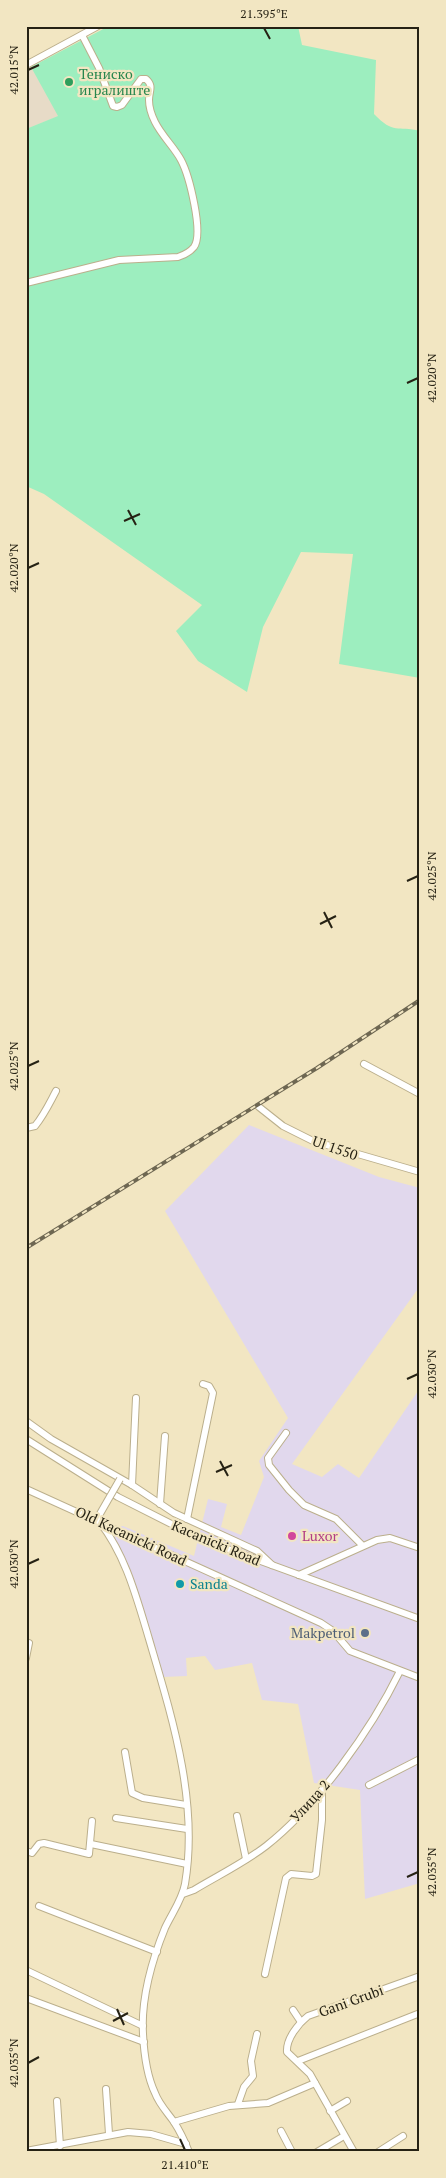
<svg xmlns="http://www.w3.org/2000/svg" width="446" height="2178" font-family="'PT Serif',serif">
	<rect width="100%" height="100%" fill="#f2e6c2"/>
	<path fill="#e7dbc7" d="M 29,63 L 59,116 L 26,129 L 26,65 Z"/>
	<path fill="#e1d8ed" d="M 249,1125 L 379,1177 L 420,1188 L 420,1286 L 292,1464 L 322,1477 L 338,1464 L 359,1478 L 418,1391 L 420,1392 L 420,1883 L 365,1899 L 360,1790 L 314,1783 L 298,1704 L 262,1700 L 252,1663 L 215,1670 L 205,1656 L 186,1658 L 187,1676 L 163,1677 L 138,1598 L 111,1529 L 123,1526 L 194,1556 L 208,1499 L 227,1504 L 221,1527 L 241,1535 L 264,1477 L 259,1461 L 288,1418 L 165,1211 Z"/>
	<path fill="#9deebf" d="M 109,26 L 298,26 L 302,45 L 376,60 L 374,114 C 394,135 397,125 420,131 L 420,678 L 339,664 L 353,554 L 301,552 L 263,627 L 247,692 L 198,661 L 176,631 L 202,605 L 44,494 L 26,486 L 26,129 L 58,116 L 31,67 Z"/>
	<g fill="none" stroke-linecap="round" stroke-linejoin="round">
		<defs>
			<g id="minor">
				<path d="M 26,65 L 98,26"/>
				<path d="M 26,283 L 119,260 L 178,257 C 184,255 190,252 194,247 C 204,233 189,175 181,160 C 174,147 162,136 155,122 C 152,116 149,107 149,100 C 149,91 154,86 146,79 L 141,79 L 122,105 L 117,107 L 113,106 L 99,68 L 82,35"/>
				<path d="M 364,1064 L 420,1094"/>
				<path d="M 259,1107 L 283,1126 L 313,1141 L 420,1172"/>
				<path d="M 26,1128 L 35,1126 C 44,1115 49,1104 56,1091"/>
				<path d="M 26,1421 L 51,1439 L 132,1485 L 174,1513 L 257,1551 L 272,1565"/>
				<path d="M 286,1433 L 268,1458 L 269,1465 L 289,1490 L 304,1505 L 336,1519 L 362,1545"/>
				<path d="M 26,1439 L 118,1497 L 203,1540 L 420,1619"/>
				<path d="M 132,1485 L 136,1398"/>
				<path d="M 26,1489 L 321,1623 L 333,1631 L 350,1651 L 420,1678"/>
				<path d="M 160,1504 L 165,1436"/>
				<path d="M 97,1519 C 125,1552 137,1599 149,1639 C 172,1717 199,1802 185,1884 C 182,1900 172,1913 165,1928 C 152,1960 141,2000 143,2034 C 144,2053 147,2076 155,2093 C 159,2104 167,2112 174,2122 C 180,2131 185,2142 189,2152"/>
				<path d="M 187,1519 L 213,1393 L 209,1386 L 203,1384"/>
				<path d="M 299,1575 L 377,1540 L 390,1538 L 420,1548"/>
				<path d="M 26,1642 L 29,1643 L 26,1658"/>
				<path d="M 125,1752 L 132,1793 L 143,1798 L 186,1805"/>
				<path d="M 369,1785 L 420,1759"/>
				<path d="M 237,1816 L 246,1859"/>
				<path d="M 116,1818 L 187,1829"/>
				<path d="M 91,1844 L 187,1864"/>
				<path d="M 26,1851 L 32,1853 L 39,1844 L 44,1843 L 89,1854 L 92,1821"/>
				<path d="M 183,1894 L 194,1890 C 217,1876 244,1863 266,1846 C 318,1805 371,1730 400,1671"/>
				<path d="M 39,1906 L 157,1952"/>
				<path d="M 28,1971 L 143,2026"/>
				<path d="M 265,1974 L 286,1878 L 291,1874 L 312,1876 L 316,1874 L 322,1820 L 322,1790"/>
				<path d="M 26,1998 L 144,2042"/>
				<path d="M 293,2010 L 301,2022"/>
				<path d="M 298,2061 L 420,2013"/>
				<path d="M 106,2089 L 109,2134"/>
				<path d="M 57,2101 L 60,2146"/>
				<path d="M 238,2104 L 244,2087 L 253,2076 L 251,2061 L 257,2034"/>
				<path d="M 330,2111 L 347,2101"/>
				<path d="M 174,2122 L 229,2106 L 268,2103 L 315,2083"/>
				<path d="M 281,2131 L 292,2152"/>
				<path d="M 26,2151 L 128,2132 L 151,2134 L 186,2144"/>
				<path d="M 317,2152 L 344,2136"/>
				<path d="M 354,2152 L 310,2074 L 287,2052 C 286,2039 298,2024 308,2016 L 420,1976"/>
				<path d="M 378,2152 L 403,2136"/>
			</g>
		</defs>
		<use href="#minor" stroke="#bbaf8c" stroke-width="8"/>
		<use href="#minor" stroke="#fff" stroke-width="6"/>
		<defs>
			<path id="rail" d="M 26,1248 L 317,1068 L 420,1000"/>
		</defs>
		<use href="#rail" stroke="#6e6752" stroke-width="4"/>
		<use href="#rail" stroke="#f2e6c2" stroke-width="2" stroke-dasharray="5.5" stroke-linecap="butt"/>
		<defs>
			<path id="minor-bridge" d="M 97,1519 L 120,1479"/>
		</defs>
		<use href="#minor-bridge" stroke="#bbaf8c" stroke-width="8" stroke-linecap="butt"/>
		<use href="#minor-bridge" stroke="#fff" stroke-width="6"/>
	</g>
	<path fill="none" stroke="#262214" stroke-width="2" d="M 264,28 L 270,39M 28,70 L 39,65M 407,383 L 418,378M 128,510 L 136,525M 124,521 L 140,514M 28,568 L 39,563M 407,881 L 418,876M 324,912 L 332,928M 320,924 L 336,916M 28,1066 L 39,1061M 407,1379 L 418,1374M 220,1461 L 228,1476M 216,1472 L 232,1465M 28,1564 L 39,1559M 407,1877 L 418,1872M 117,2009 L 124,2025M 113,2021 L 128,2013M 28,2063 L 39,2057M 180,2139 L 185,2150"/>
	<circle fill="#2e9e5b" stroke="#f2e6c2" stroke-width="2" cx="69" cy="82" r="5"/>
	<circle fill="#d1479c" stroke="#f2e6c2" stroke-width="2" cx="292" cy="1536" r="5"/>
	<circle fill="#0f9aa8" stroke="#f2e6c2" stroke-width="2" cx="180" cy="1584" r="5"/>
	<circle fill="#5c6f8a" stroke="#f2e6c2" stroke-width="2" cx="365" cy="1633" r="5"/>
	<g text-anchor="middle" stroke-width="4.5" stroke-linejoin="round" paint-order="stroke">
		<g font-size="14" fill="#27864d" stroke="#f2e6c2" text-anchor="start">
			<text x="79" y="79">Тениско<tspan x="79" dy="16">игралиште</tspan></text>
		</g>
		<g font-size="14" fill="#262214" stroke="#f2e6c2">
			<text transform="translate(335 1148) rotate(19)" y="5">Ul 1550</text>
			<text transform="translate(131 1536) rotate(25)" y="5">Old Kacanicki Road</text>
			<text transform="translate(216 1543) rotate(23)" y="5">Kacanicki Road</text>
			<text transform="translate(310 1801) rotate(-48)" y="5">Улица 2</text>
			<text transform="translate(351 2001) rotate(-20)" y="5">Gani Grubi</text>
		</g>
		<g font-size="14" fill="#b23c85" stroke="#f2e6c2" text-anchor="start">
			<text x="302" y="1541">Luxor</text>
		</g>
		<g font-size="14" fill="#0d838f" stroke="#f2e6c2" text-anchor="start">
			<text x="190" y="1589">Sanda</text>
		</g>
		<g font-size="14" fill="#4e5e75" stroke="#f2e6c2" text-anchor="end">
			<text x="355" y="1638">Makpetrol</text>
		</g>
	</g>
	<rect width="446" height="2178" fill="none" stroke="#f2e6c2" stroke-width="55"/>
	<rect x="28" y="28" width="390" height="2122" fill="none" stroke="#262214" stroke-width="2"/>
	<g font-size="12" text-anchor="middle" fill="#262214">
		<text x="264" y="18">21.395°E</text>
		<text transform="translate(14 70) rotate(-90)" y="4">42.015°N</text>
		<text transform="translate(432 378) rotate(-90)" y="4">42.020°N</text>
		<text transform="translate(14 568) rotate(-90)" y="4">42.020°N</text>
		<text transform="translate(432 876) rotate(-90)" y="4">42.025°N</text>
		<text transform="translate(14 1066) rotate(-90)" y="4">42.025°N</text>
		<text transform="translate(432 1374) rotate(-90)" y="4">42.030°N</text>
		<text transform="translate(14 1564) rotate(-90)" y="4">42.030°N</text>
		<text transform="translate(432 1872) rotate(-90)" y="4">42.035°N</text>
		<text transform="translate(14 2063) rotate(-90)" y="4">42.035°N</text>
		<text x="185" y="2169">21.410°E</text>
	</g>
</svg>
